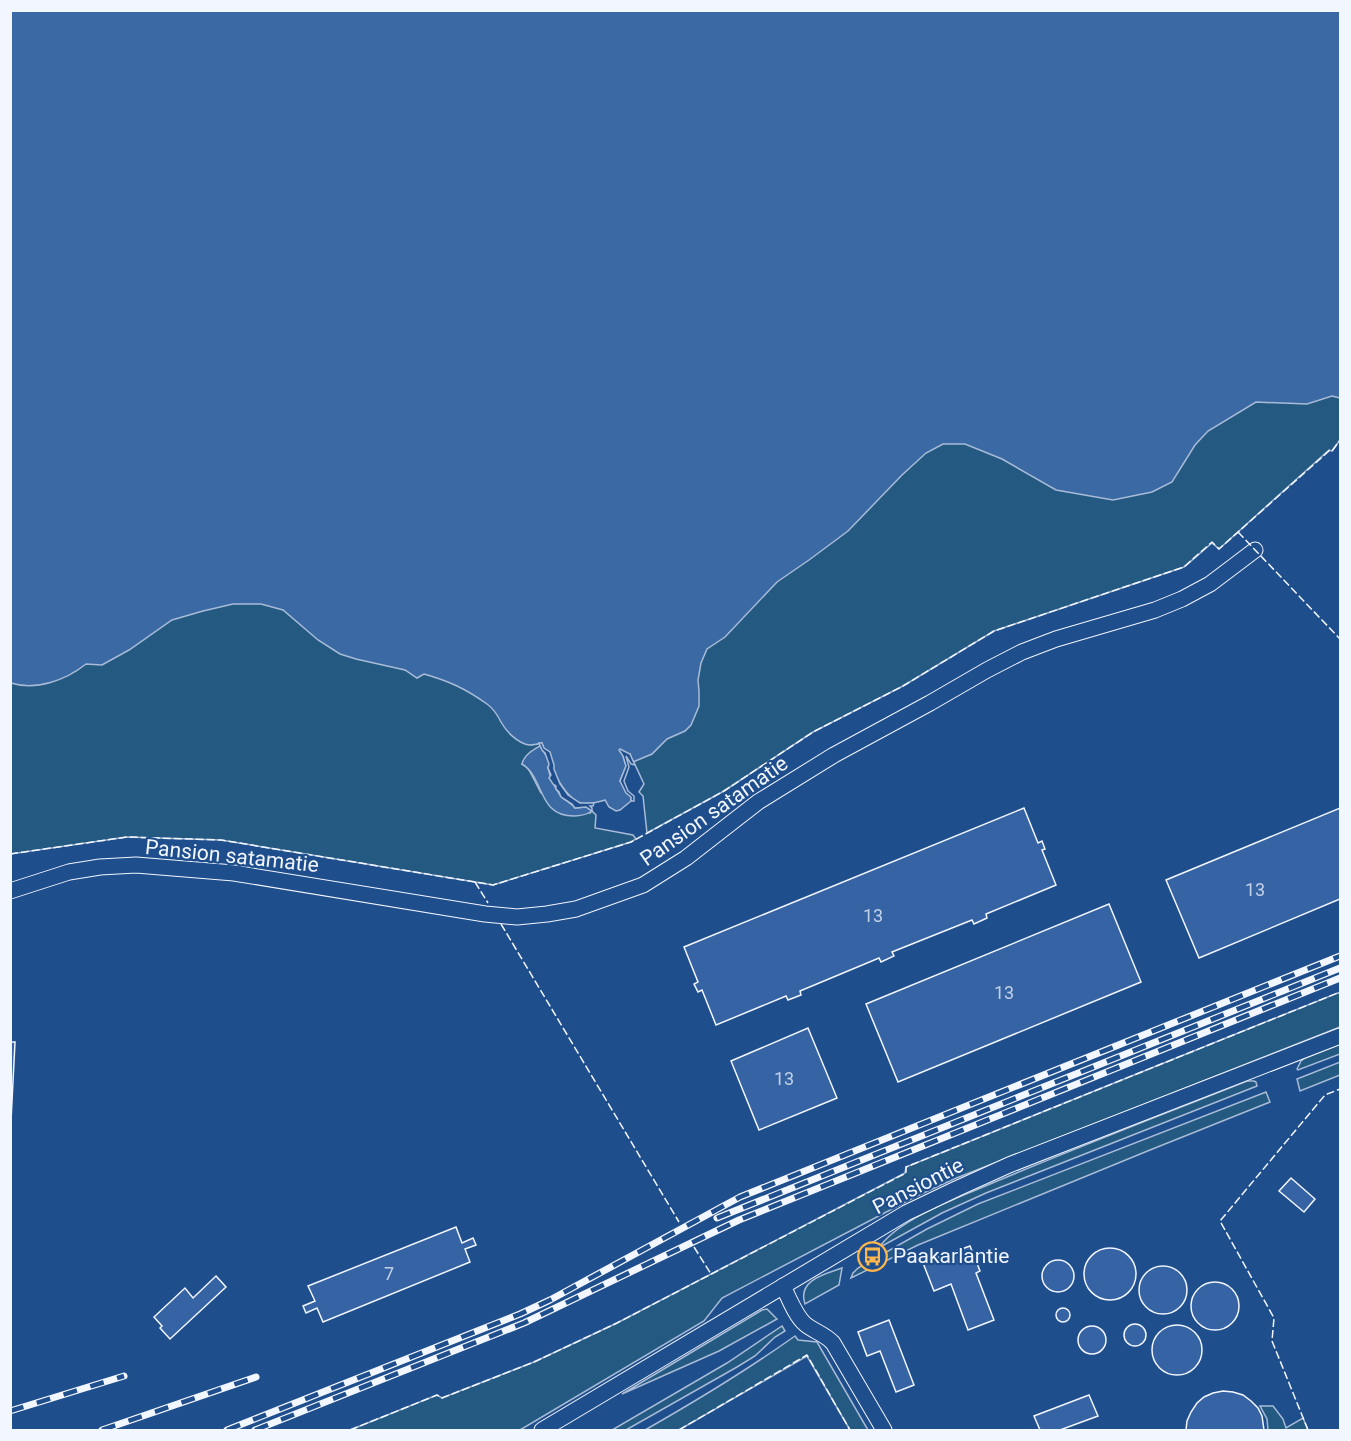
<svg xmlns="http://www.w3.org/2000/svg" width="1351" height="1441" font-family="Roboto,sans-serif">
	<rect width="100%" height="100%" fill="#1f4e8c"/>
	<g fill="#245a82" stroke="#a8bbd7" stroke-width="1.5">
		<path d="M 1340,390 L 1340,440 L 1332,451 L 1329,450 L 1219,549 L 1212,543 L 1184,567 L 994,631 L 903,686 L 813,732 L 724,791 L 647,833 L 643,796 L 639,792 L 644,784 L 630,754 L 661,684 L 910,437 L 1199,408 Z"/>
		<path d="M 196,581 L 413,644 L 540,743 L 540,746 L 534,750 L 522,764 L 528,768 L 541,793 L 590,813 L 592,811 L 596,815 L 595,828 L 633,835 L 636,839 L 631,842 L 493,885 L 221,840 L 127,837 L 11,854 L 11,657 Z"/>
		<path d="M 1340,992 L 1340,1027 L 954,1179 L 915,1197 L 722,1298 L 704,1321 L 520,1430 L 350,1430 L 437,1395 L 442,1398 L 534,1362 L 617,1323 L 905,1173 L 906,1167 Z"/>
		<path d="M 1340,1044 L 1340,1054 L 1298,1070 L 1297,1069 L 1301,1061 L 1305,1058 Z"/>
		<path d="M 1340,1062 L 1340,1075 L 1300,1091 L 1297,1079 Z"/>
		<path d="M 1247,1081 L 1254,1081 L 1256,1082 L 1257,1086 L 986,1193 L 942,1213 L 884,1245 L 881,1245 C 901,1219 953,1200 983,1187 C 1070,1150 1159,1116 1247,1081 Z"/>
		<path d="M 1266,1092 L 1270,1102 L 1150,1150 L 918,1245 L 851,1278 L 853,1273 L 858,1268 L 927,1229 L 978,1204 Z"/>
		<path d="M 842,1268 L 839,1285 L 805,1304 C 797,1280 825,1274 842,1268 Z"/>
		<path d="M 767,1309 L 777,1319 L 719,1351 L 622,1394 L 762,1310 Z"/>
		<path d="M 782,1326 L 785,1331 L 775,1337 L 755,1356 L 737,1367 L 626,1430 L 612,1430 L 727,1363 Z"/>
		<path d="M 795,1336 L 798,1340 L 817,1342 L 868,1430 L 850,1430 L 807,1356 L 679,1430 L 645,1430 C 696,1401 747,1370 795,1336 Z"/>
		<path d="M 1260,1406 L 1273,1406 L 1283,1419 L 1286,1428 L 1303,1418 L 1308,1430 L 1268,1430 L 1267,1419 Z"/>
	</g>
	<g fill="#3b69a3" stroke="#a8bbd7" stroke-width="1.5">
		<path d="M 11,11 L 1340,11 L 1340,398 L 1332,396 L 1307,404 L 1256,402 L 1208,431 L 1195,445 L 1172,482 L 1152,492 L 1113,500 L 1056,490 L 1002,459 L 965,444 L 943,444 L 926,453 L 902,475 L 848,531 L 809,560 L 777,582 L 725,637 L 707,649 L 701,663 L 698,680 L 699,691 L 699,706 L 691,725 L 685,731 L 667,739 L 652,754 L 633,762 L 630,754 L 623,756 L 626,766 L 620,781 L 631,797 L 631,801 L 620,810 L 616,811 L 609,807 L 605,800 C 598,802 588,805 581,803 C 563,798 547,759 542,743 C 538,744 533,745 529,745 C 517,743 506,731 501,722 C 497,714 494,709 487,704 C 466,689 449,681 424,674 L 417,678 L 405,670 L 356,659 L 340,654 L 318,640 L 283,610 L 261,604 L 233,604 L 203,611 L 172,620 L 129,650 L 102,665 L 86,664 C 66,680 36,691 11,683 Z"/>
		<path d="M 540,746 C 543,752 548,756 549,763 C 549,765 548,766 548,768 C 550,777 555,788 560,795 C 564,800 571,803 575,808 L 586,807 L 592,811 C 586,815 581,816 574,816 C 537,816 545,778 522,764 C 524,755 533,750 540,746 Z"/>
	</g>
	<g fill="#1f4e8c" stroke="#a8bbd7" stroke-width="1.5">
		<path d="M 539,743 L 542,743 L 544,748 L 550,752 L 554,765 L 554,769 L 560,784 L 568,795 L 580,803 L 594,803 L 593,806 L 590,806 L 592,808 L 592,811 L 586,807 L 575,808 L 572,804 L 561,797 L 559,792 L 556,789 L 556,786 L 553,784 L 549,778 L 551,775 L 548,768 L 549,764 L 545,753 L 542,750 Z"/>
		<path d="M 620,749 L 630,754 L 635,765 L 631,764 L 626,756 L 629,767 L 624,781 L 628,791 L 634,796 L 634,801 L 631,801 L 631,797 L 626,793 L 620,781 L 626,766 L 623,756 L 619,750 Z"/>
	</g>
	<g fill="#3563a3" stroke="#f2f6ff" stroke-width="1.5">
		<path d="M 1024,808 L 1038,843 L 1042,841 L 1045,849 L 1042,850 L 1056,885 L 986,914 L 987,918 L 974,924 L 972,920 L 892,952 L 894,956 L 881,962 L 879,958 L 800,991 L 801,995 L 788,1000 L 786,996 L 716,1025 L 702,990 L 698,992 L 694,984 L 698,982 L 684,947 Z"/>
		<path d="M 1340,808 L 1340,899 L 1199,958 L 1166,880 Z"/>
		<path d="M 1109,904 L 1141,982 L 898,1082 L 866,1004 Z"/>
		<path d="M 808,1028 L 837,1098 L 759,1130 L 731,1061 Z"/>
		<path d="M 10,1042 L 15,1042 L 10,1141 Z"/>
		<path d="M 1291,1178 L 1315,1199 L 1304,1212 L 1279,1191 Z"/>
		<path d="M 456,1227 L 462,1243 L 473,1238 L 476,1245 L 465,1249 L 470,1262 L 323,1322 L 317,1308 L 306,1313 L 303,1306 L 315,1301 L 308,1286 Z"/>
		<path d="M 970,1246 L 980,1271 L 976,1273 L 994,1320 L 968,1330 L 951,1284 L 934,1291 L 923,1263 Z"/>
		<circle cx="1110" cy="1274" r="26"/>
		<circle cx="1058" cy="1276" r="16"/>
		<circle cx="1163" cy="1290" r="24"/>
		<path d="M 216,1276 L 226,1287 L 170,1339 L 160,1328 L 162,1326 L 154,1317 L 185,1288 L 193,1298 Z"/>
		<circle cx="1215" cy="1306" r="24"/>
		<circle cx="1063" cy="1315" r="7"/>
		<path d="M 889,1320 L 914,1385 L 896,1392 L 880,1351 L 867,1356 L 858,1332 Z"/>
		<circle cx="1135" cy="1335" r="11"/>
		<circle cx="1177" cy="1350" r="25"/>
		<circle cx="1092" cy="1340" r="14"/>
		<path d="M 1223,1391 L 1233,1392 L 1243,1395 L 1251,1401 L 1258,1408 L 1262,1416 L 1264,1430 L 1186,1430 L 1187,1421 L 1191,1412 L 1197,1403 L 1204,1397 L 1213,1393 Z"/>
		<path d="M 1089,1395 L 1098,1416 L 1060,1430 L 1040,1430 L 1034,1416 Z"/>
	</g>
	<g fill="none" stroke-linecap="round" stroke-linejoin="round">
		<defs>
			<g id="minor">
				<path d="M 10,891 L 69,872 L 100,867 L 136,865 L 234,873 L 485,914 L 517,917 L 547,914 L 576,909 L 643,885 L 686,858 L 758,802 L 834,755 L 930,703 L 987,670 L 1022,652 L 1056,639 L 1155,610 L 1182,599 L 1210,584 L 1255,550"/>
				<path d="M 783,1286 C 789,1298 795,1315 805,1324 C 813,1331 825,1334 833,1343 L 884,1430"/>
				<path d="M 542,1430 L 906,1213 L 956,1189 L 1009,1165 L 1340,1036"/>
			</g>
		</defs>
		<use href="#minor" stroke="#f2f6ff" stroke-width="17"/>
		<use href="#minor" stroke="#1f4e8c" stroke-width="15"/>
		<defs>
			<g id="rail">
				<path d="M 717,1218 L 1340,968"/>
				<path d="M 10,1411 L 124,1376"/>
				<path d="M 102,1430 L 256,1377"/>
				<path d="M 227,1430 L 520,1314 L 550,1300 L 740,1197 L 1340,956"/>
				<path d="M 255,1430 L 524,1323 L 739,1220 L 1340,978"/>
			</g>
		</defs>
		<use href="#rail" stroke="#f2f6ff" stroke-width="7"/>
		<use href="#rail" stroke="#1f4e8c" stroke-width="4.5" stroke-dasharray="14" stroke-linecap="butt"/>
		<g stroke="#f2f6ff" stroke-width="1.5" stroke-dasharray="8 3" stroke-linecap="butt">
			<path d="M 1238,532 L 1340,639"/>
			<path d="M 10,854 L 127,837 L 221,840 L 493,885 L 631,842 L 724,791 L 813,732 L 903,686 L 994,631 L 1184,567 L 1212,542 L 1219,549 L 1330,450 L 1332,451 L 1340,440"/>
			<path d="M 475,882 L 488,903"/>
			<path d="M 501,924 L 679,1222"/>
			<path d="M 694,1247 L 711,1274"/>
			<path d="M 350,1430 L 437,1395 L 442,1398 L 534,1362 L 617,1323 L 906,1173 L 906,1167 L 1340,992"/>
			<path d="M 679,1430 L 807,1355 L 850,1430"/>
			<path d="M 1308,1430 L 1272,1341 L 1274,1318 L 1220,1221 L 1325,1095 L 1340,1089"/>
		</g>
	</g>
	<defs>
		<symbol id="bus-ring" viewBox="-11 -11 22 22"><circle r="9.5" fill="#1f4e8c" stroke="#ffb74d" stroke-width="1.5"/><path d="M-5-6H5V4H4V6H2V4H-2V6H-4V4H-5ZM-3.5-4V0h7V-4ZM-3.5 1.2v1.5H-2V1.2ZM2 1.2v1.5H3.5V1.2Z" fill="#ffb74d"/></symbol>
	</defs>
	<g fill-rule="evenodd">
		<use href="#bus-ring" x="856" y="1240" width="33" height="33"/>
	</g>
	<g text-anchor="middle" stroke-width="4.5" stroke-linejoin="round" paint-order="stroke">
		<g font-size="18" fill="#c3d1e8">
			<text x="1255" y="896">13</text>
			<text x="873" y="922">13</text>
			<text x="1004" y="999">13</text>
			<text x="784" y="1085">13</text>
			<text x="389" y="1280">7</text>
		</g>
		<g font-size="21" fill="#f2f6ff" stroke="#1f4e8c">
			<text transform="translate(714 811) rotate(-35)" y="7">Pansion satamatie</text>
			<text transform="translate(232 856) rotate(6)" y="7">Pansion satamatie</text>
			<text transform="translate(918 1186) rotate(-27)" y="7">Pansiontie</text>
		</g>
		<g font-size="21" fill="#f2f6ff" stroke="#1f4e8c" text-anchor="start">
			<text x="893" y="1263">Paakarlantie</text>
		</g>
	</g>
	<rect width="1351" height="1441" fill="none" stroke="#f2f6ff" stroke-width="24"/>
</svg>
